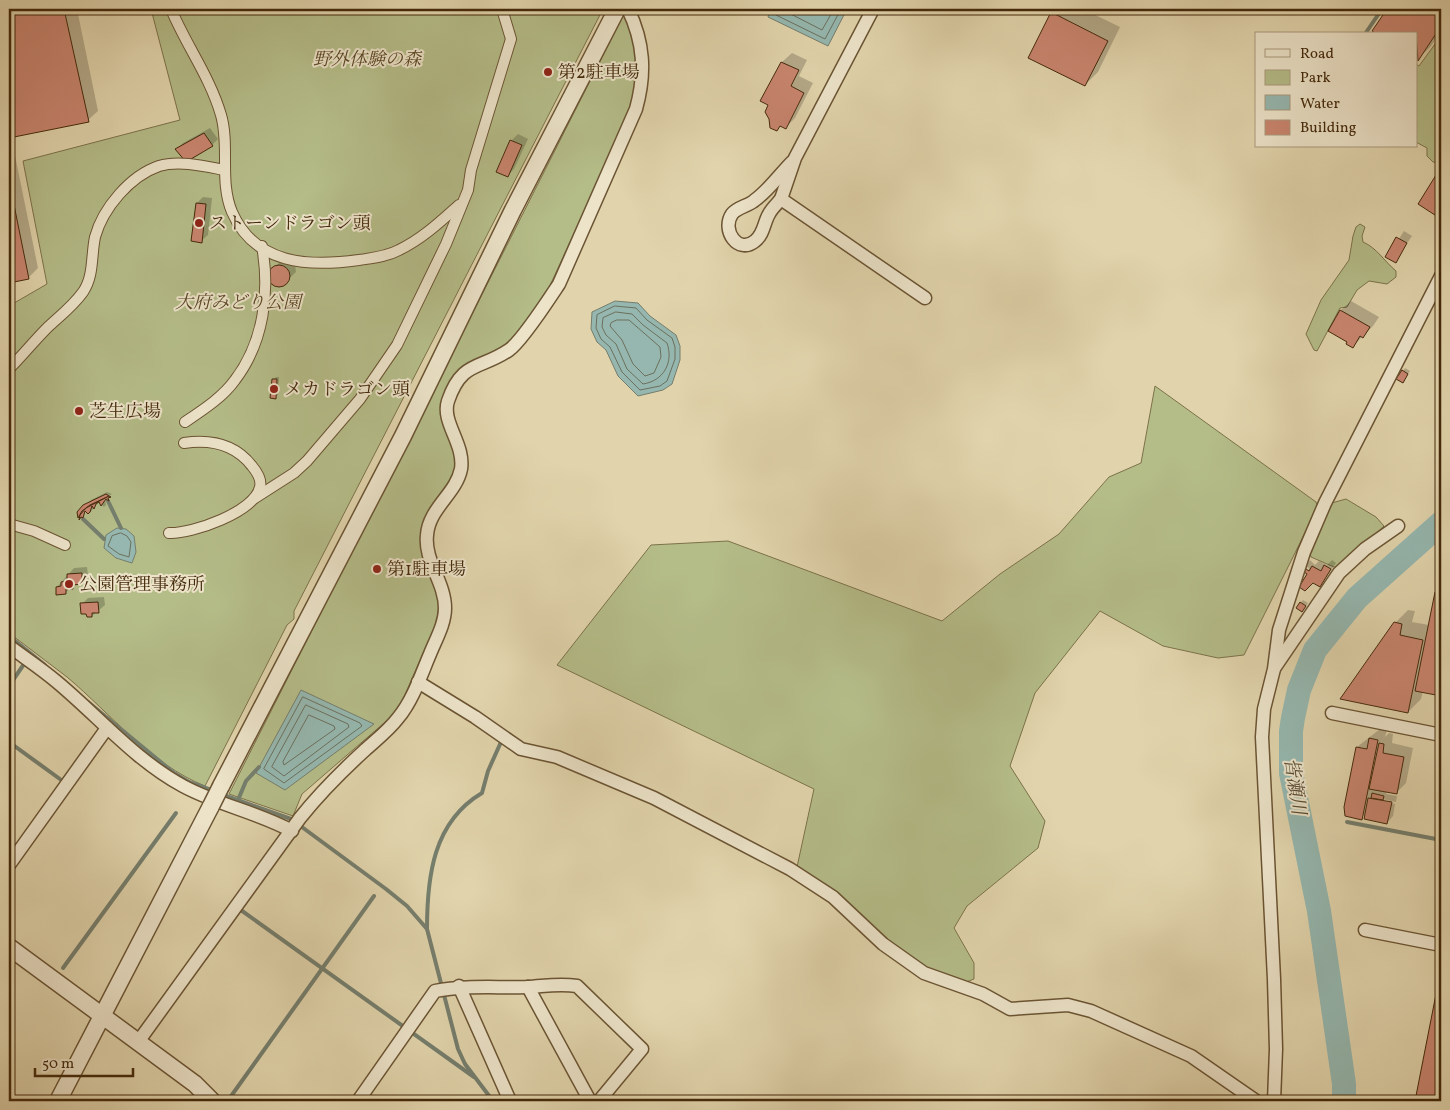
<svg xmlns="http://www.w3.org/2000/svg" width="1450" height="1110" font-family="Vollkorn,'Noto Serif JP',serif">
	<rect width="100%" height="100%" fill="#e1d4ac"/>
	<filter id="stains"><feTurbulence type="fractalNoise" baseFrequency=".004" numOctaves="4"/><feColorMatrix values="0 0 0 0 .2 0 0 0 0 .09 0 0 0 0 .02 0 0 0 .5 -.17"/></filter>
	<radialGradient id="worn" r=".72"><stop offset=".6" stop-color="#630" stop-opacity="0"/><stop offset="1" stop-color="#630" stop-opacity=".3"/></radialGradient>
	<g fill="#b4bc88" stroke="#7c724a">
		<path d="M 151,9 L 603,9 L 294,611 L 294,619 L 287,625 L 205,786 C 150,764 111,714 67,677 C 48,662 28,648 9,633 L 9,306 L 47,284 L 23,161 L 180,120 Z"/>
		<path d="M 625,12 L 634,31 L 639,63 L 632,107 L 542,303 L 506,345 L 460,369 L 440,407 L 458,454 L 457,469 L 423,553 L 438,597 L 439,617 L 400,706 L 391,717 L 302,794 L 293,816 L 229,794 Z"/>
		<path d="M 1441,36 L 1441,163 L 1433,162 L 1427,156 L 1427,148 L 1416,142 L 1416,64 L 1419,66 Z"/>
		<path d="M 1360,224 L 1365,227 L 1362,236 L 1363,242 C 1377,248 1384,261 1396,271 L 1396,277 L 1387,284 L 1369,281 L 1357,290 L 1347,307 L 1340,308 L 1317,351 L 1314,350 L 1306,334 L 1321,300 L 1349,260 L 1353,236 L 1356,227 Z"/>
		<path d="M 1155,386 L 1316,502 L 1318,507 L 1244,655 L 1218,658 L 1163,646 L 1100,611 L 1035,693 L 1010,766 L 1045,821 L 1038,848 L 967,906 L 954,928 L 974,963 L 974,979 L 961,984 L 924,968 L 797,867 L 814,789 L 557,665 L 651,545 L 728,541 L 942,621 L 1000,574 L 1059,534 L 1109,477 L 1141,463 Z"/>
		<path d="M 1346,499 L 1376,517 L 1384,526 L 1341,566 L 1334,567 L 1311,557 L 1310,553 L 1328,504 Z"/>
	</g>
	<g fill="#95b7af" stroke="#757e6d">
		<path d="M 770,9 L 847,9 L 828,46 L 768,17 Z"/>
		<path d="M 615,301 L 638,303 L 650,316 L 676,335 L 680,346 L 680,360 L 672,384 L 663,390 L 638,396 L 618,376 L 606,350 L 597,342 L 591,329 L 592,312 Z"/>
		<path d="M 117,528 L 126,529 L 134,536 L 136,552 L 132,563 L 116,558 L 104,548 L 106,535 Z"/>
		<path d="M 301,690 L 374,724 L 285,790 L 256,773 Z"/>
	</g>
	<g fill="#0003">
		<path d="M 9,9 L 77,9 L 98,111 L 88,120 L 11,136 L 38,268 L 28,278 L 9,282 Z"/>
		<path d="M 1056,9 L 1083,9 L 1120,27 L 1098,72 L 1085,85 L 1052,13 Z"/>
		<path d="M 1388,9 L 1441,9 L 1441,31 L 1431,46 L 1418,59 L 1416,34 L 1374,30 Z"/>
		<path d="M 792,53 L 807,60 L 799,76 L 813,83 L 795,118 L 785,128 L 781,126 L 777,130 L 782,62 Z"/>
		<path d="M 210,128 L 218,139 L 212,145 L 177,149 L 183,143 Z"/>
		<path d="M 518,134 L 528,139 L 514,169 L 507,176 L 511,141 Z"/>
		<path d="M 203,197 L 212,198 L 208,235 L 201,241 L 197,203 Z"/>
		<path d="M 1404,231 L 1412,236 L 1395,261 L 1387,257 Z"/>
		<path d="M 283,260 L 295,265 L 296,272 L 281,286 L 276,286 L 269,279 L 270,270 Z"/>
		<path d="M 1351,301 L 1379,317 L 1373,326 L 1353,346 L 1349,341 L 1330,330 L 1341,310 Z"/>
		<path d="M 1405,368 L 1410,371 L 1403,382 L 1403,371 Z"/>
		<path d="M 276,377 L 279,377 L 278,395 L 275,397 L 273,380 Z"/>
		<path d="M 107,492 L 112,494 L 105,498 L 106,505 L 104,507 L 98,502 L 90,513 L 86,510 L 80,519 L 78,513 L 91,500 Z"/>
		<path d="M 1310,560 L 1315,565 L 1319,561 L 1327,565 L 1332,560 L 1336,563 L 1320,586 L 1308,574 L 1309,568 L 1305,566 Z"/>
		<path d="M 87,567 L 88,576 L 82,583 L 77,583 L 65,593 L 57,587 L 74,568 Z"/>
		<path d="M 1441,588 L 1441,695 L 1423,691 L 1421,699 L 1408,712 L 1395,623 L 1408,610 L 1415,611 L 1412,622 L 1429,625 L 1436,593 Z"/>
		<path d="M 104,597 L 105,605 L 92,616 L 82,604 L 88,598 Z"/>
		<path d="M 1303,600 L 1308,603 L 1305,608 L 1301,603 Z"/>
		<path d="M 1380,729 L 1387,730 L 1385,737 L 1389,733 L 1393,734 L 1392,743 L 1413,748 L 1406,783 L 1396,793 L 1387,791 L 1386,794 L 1397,796 L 1396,802 L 1373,797 L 1373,800 L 1395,804 L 1393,816 L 1387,823 L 1366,813 L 1361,818 L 1357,747 Z"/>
		<path d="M 1441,983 L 1441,1101 L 1416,1101 L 1439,985 Z"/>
	</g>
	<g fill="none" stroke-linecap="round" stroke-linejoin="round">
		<g stroke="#6c705d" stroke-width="1">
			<path d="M 775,9 L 776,15 L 825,39 L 841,9"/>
			<path d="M 781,9 L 822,30 L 834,9"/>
			<path d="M 615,306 L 636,308 L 647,320 L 672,338 L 675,347 L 675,359 L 667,381 L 660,386 L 640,390 L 622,372 L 610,347 L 601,339 L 596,328 L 597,315 Z"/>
			<path d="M 616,312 L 632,314 L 643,325 L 667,343 C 674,363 663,381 643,384 L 627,369 L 616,344 L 606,335 L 602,327 L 603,318 Z"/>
			<path d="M 617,320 L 629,320 L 660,347 L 661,357 L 654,373 L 645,376 L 633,364 L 622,340 L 610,326 L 611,323 Z"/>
			<path d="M 121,533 L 127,536 L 131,542 L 129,557 L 119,554 L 108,546 L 112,536 Z"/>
			<path d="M 303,697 L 360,723 L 362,726 L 284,783 L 264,769 Z"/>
			<path d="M 306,705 L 348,724 L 349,727 L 284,776 L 272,767 Z"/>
			<path d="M 309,715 L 334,726 L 335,729 L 284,765 L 283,762 Z"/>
		</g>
		<g stroke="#757e6d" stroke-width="4">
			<path d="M 1365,34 L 1382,9"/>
			<path d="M 108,501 L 121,528"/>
			<path d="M 83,519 L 104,539"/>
			<path d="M 9,636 L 45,665"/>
			<path d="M 9,686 L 24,664"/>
			<path d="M 88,702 L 174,773 L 189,782 L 214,791"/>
			<path d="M 9,742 L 64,782"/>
			<path d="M 221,794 L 291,819 L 386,889 L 407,906 L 427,929 L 458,1049 L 465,1064 L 493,1101"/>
			<path d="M 238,800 L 246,781 L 259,767"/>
			<path d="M 1347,822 L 1441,840"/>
			<path d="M 238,908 L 474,1077"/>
			<path d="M 427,929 C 427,877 433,822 482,793 L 488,771 L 501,742"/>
			<path d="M 63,968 L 176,813"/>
			<path d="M 229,1099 L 374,896"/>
		</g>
		<path stroke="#95b7af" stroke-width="24" d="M 1344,1101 L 1344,1084 L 1319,911 L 1291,773 L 1291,731 L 1293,718 L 1299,690 L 1315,650 L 1357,598 L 1441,523"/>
	</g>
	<g fill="#c9856f" stroke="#44290b">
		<path d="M 9,9 L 64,9 L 89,122 L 9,138 Z"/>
		<path d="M 1387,9 L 1441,9 L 1441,26 L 1418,61 L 1416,34 L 1377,34 L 1372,31 Z"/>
		<path d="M 1051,12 L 1108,41 L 1085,86 L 1028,58 Z"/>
		<path d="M 781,62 L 799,70 L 791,86 L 804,93 L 786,129 L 780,126 L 777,131 L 770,128 L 769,119 L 765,112 L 768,105 L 760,101 Z"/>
		<path d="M 204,133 L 213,146 L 186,162 L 175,149 Z"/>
		<path d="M 510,140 L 522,145 L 508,177 L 496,172 Z"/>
		<path d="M 1441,167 L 1441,219 L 1418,204 Z"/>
		<path d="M 9,180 L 29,279 L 9,283 Z"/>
		<path d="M 196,203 L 206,204 L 202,243 L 191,241 Z"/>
		<path d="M 1396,237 L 1407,243 L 1396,263 L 1385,257 Z"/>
		<circle cx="279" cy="276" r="11"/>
		<path d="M 1340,310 L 1370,327 L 1363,338 L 1360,336 L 1353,348 L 1346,344 L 1347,342 L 1328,331 Z"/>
		<path d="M 1402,370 L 1408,374 L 1403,383 L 1396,379 Z"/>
		<path d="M 272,379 L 277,379 L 276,399 L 270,398 Z"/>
		<path d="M 106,494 L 109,496 L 90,505 L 82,511 L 78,518 L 77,512 L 83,505 Z"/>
		<path d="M 109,496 L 111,497 L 108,498 L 109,501 L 106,499 L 101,506 L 99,502 L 96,504 L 94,509 L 92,506 L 90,512 L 88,514 L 85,511 L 83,518 L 81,517 L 79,520 L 80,515 L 86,508 Z"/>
		<path d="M 1324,565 L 1331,569 L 1320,587 L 1313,583 L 1305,591 L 1299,587 L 1307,574 L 1304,572 L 1306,569 L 1309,571 L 1312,566 L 1321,571 Z"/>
		<path d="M 82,573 L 82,584 L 73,585 L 73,589 L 66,589 L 66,594 L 56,595 L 56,587 L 61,586 L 61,582 L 67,581 L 67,574 Z"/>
		<path d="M 1435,592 L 1441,593 L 1441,696 L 1415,691 Z"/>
		<path d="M 98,602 L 99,613 L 92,613 L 92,617 L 87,617 L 86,614 L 81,614 L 80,603 Z"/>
		<path d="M 1300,602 L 1306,606 L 1302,612 L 1296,608 Z"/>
		<path d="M 1394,622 L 1402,624 L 1400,635 L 1423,640 L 1408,713 L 1340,699 Z"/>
		<path d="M 1369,738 L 1378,740 L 1362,820 L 1345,816 L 1344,807 L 1356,747 L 1367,749 Z"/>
		<path d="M 1379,743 L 1384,744 L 1383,753 L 1404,757 L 1397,794 L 1369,789 Z"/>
		<path d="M 1372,793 L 1384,796 L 1383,800 L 1371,798 Z"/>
		<path d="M 1368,798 L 1392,802 L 1387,824 L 1364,819 Z"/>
		<path d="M 1438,984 L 1441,985 L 1441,1101 L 1415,1101 Z"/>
	</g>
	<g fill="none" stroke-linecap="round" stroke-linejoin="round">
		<defs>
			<g id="pedestrian">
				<path d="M 171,9 C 186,45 210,77 221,115 C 230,146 219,181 232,212 C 255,265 309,267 359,260 C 372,258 386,257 399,250 C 422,239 440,222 459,205"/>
				<path d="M 9,369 C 22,356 34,341 48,327 C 60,316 73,306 83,292 C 94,276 91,256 95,237 C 103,208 130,176 159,166 C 179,160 204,166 224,170"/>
				<path d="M 185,422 C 203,410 223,397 235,380 C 264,342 270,292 262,246"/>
				<path d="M 255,498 L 294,473 L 307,461 L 360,399 L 397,345 L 446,244 L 468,190 L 471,170 L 511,39 L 502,9"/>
				<path d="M 9,524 L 34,531 L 65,545"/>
				<path d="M 169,533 C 192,534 255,512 260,487 C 262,479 257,472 252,466 C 235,444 211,439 184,443"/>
			</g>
			<g id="minor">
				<path d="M 873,9 L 795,158 L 781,199 L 925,298"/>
				<path d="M 781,199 C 777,204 772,208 769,214 C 764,222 764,234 755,241 C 738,255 721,230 732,214 C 737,207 749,206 755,200 C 769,190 780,174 792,162"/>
				<path d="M 9,646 C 25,658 42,669 57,682 C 99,717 135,760 183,786 C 218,805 257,812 292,831"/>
				<path d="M 1275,667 L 1339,573 L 1365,549 L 1398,526"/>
				<path d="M 418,682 L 475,717 L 521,749 L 557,757 L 654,798 L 790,869 L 833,897 L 883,944 L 924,973 L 983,994 L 1010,1009 L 1068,1005 L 1091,1011 L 1191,1056 L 1256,1101"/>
				<path d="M 1332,713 L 1441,735"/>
				<path d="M 9,865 L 107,728"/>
				<path d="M 1365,930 L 1441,945"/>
				<path d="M 459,986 L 510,1101"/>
				<path d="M 528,987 L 590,1101"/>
				<path d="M 138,1042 L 300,818 C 320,793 342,771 365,750 C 376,740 389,730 398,718 C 413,700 421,675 430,654 C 436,639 445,624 445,608 C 445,582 424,561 427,535 C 429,508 456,494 461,469 C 465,444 441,422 448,401 C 462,360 480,370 509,350 C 522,341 549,299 559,284 L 636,109 C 646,73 644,42 628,9"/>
				<path d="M 358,1101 L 435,991 C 466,985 496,988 527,987 C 545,986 560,983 577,986 L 642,1049 L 599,1101"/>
				<path d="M 1274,1101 L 1276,1049 L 1274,979 L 1262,737 L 1264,709 L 1274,669 L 1279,630 L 1304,552 L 1325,503 L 1441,276"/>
			</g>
			<g id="tertiary">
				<path d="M 221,786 L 403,436 L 513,210 L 617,9"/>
				<path d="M 9,947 L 195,1084 L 212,1101"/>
				<path d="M 58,1101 L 211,806"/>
			</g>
		</defs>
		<use href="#pedestrian" stroke="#6b5433" stroke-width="12"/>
		<use href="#minor" stroke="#6b5433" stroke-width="15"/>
		<use href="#tertiary" stroke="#6b5433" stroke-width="19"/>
		<use href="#pedestrian" stroke="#ece3c9" stroke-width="10"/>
		<use href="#minor" stroke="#ece3c9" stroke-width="12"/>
		<use href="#tertiary" stroke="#ece3c9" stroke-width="16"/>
		<defs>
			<path id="tertiary-bridge" d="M 211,806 L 221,786"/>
		</defs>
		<use href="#tertiary-bridge" stroke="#6b5433" stroke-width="19" stroke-linecap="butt"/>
		<use href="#tertiary-bridge" stroke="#ece3c9" stroke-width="16"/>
	</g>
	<g fill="#8f2418" stroke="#ece3c9" stroke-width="2">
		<circle cx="548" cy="72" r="5"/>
		<circle cx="199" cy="223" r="5"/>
		<circle cx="274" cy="389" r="5"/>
		<circle cx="79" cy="411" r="5"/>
		<circle cx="377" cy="569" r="5"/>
		<circle cx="69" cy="584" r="5"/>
	</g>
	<g text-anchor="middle" stroke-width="4" stroke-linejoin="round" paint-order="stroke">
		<g font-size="18" font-style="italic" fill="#5a4624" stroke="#ece3c9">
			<text x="367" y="65">野外体験の森</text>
			<text x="238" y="308">大府みどり公園</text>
		</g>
		<g font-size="18" fill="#44290b" stroke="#ece3c9" text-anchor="start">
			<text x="558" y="78">第2駐車場</text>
			<text x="209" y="229">ストーンドラゴン頭</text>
			<text x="284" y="395">メカドラゴン頭</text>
			<text x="89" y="417">芝生広場</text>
			<text x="387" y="575">第1駐車場</text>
			<text x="79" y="590">公園管理事務所</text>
		</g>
		<g font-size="19" font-style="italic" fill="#584c34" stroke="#ece3c9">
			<text transform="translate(1296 786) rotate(82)" y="7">皆瀬川</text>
		</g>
	</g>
	<rect width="1450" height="1110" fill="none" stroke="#e1d4ac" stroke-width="30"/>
	<rect x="10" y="10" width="1430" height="1090" fill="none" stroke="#44290b" stroke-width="2.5"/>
	<rect x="15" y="15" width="1420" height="1080" fill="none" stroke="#44290b"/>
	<rect x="1255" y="32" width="162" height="115" fill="#ece3c9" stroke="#a9997d"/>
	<rect x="1265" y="49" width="25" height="8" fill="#ece3c9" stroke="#a9997d"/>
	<text x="1300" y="58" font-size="15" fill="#44290b">Road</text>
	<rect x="1265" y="70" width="25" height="15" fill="#b4bc88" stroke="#a9997d"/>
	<text x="1300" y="82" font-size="15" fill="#44290b">Park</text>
	<rect x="1265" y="95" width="25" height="15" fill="#95b7af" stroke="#a9997d"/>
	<text x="1300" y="108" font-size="15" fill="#44290b">Water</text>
	<rect x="1265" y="120" width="25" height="15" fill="#c9856f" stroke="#a9997d"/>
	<text x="1300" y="132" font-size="15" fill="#44290b">Building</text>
	<path d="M35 1068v8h98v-8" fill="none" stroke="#44290b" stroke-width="2.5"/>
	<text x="42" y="1068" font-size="15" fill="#44290b" stroke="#ece3c9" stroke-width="4" paint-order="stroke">50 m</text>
	<rect width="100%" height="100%" filter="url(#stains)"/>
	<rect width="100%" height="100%" fill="url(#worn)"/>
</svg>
